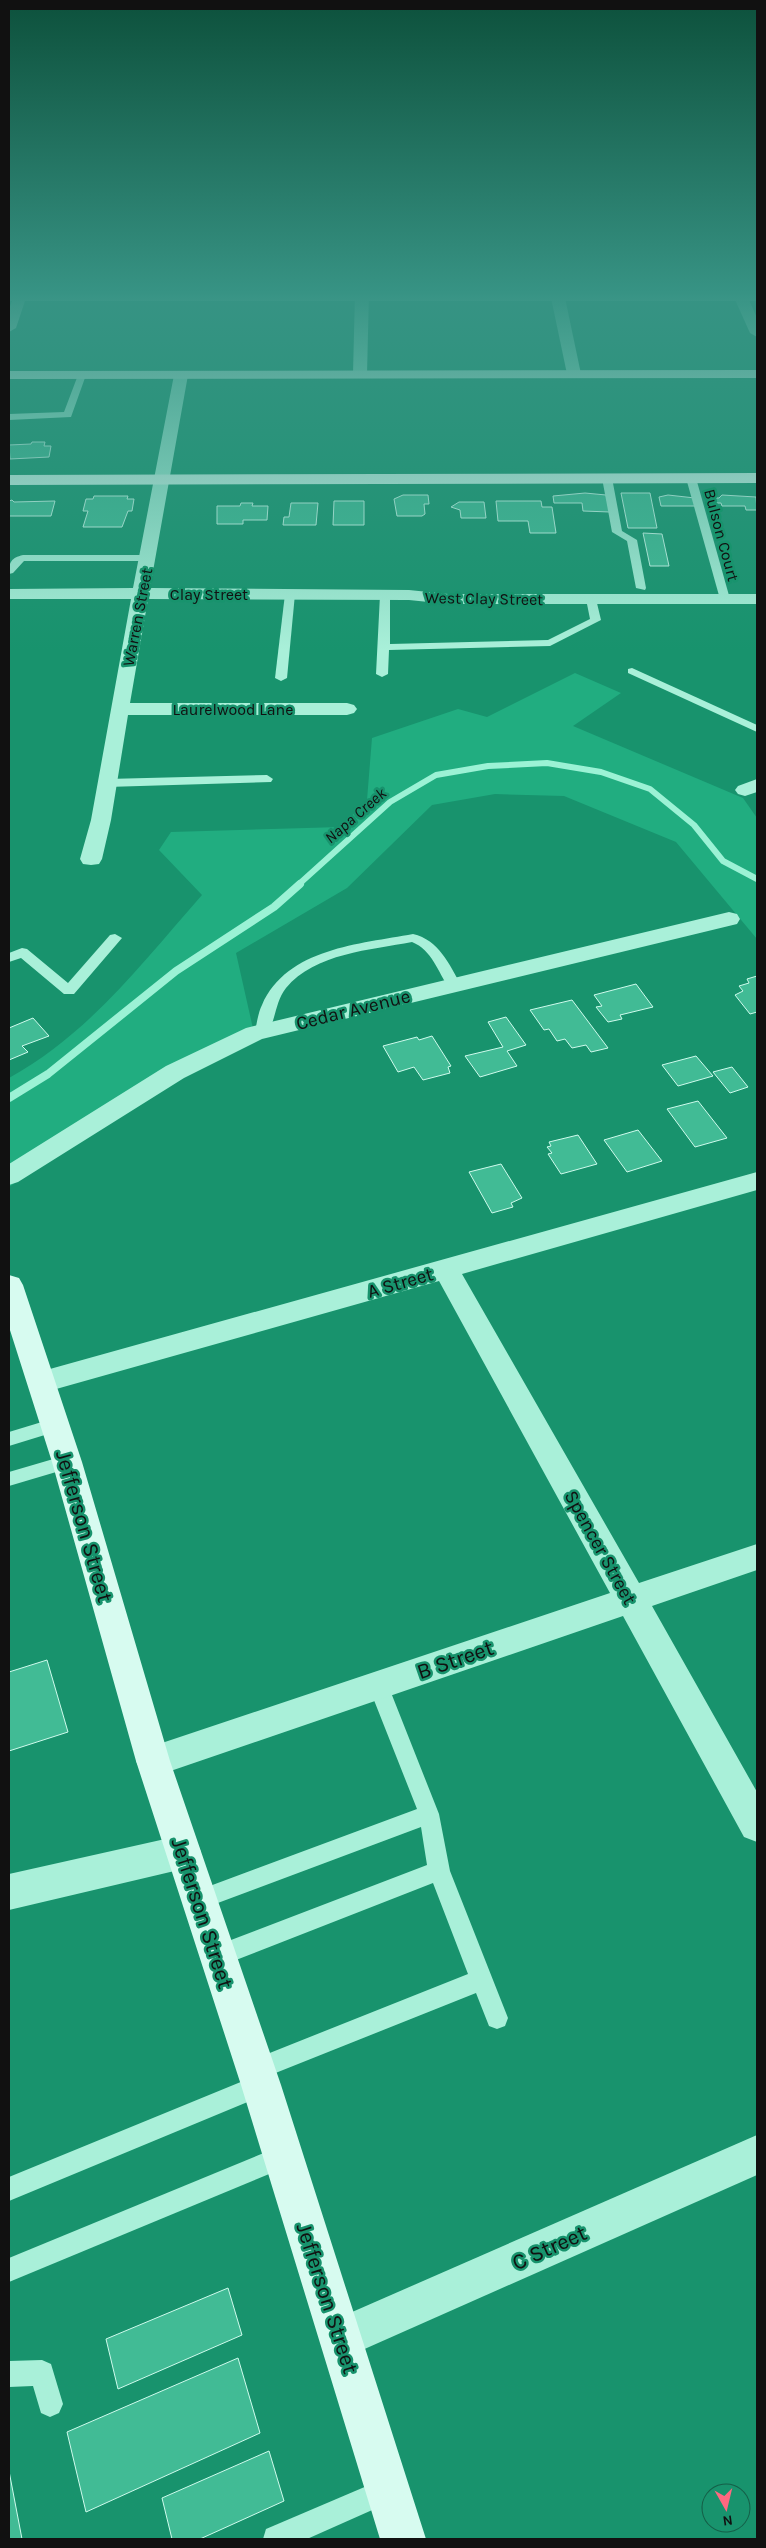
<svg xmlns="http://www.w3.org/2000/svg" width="766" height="2548" font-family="Karla,sans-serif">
	<rect width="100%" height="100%" fill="#18936d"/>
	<path fill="#21ad80" d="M 575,673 L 621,693 L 573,726 L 743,798 L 757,818 L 757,939 L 676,842 L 564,796 L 495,794 L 432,805 L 347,888 L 236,953 L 254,1033 L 175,1072 L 9,1187 L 9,1078 C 90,1033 142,963 202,895 L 159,850 L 171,832 L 341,827 L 367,800 L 372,738 L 458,709 L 487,717 Z"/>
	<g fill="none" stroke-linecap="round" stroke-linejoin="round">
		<path stroke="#9bf2d5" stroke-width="6" d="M 298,885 L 390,802 L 436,775 L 488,766 L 547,763 L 601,772 L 650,789 L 694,825 L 723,861 L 757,879"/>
		<path stroke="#9bf2d5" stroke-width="8" d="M 9,1098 L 48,1074 L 176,971 L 274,907 L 300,884"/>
	</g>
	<g fill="#41bb95" stroke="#cffbed">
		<path d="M 32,442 L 45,442 L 44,446 L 51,446 L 49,457 L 10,459 L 9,445 L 31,444 Z"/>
		<path d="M 585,493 L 606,495 L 610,512 L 583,511 L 582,503 L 554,503 L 553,496 Z"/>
		<path d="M 621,493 L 650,493 L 657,528 L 628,528 Z"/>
		<path d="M 403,495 L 428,495 L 429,504 L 424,504 L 425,514 L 422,516 L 397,516 L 394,499 Z"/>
		<path d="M 668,495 L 695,498 L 697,506 L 661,506 L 659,497 Z"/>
		<path d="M 722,495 L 756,497 L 757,510 L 746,510 L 745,506 L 722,506 L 721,503 L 712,503 L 711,498 L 719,498 Z"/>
		<path d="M 94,496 L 128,496 L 127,499 L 134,499 L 132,511 L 128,511 L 122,527 L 83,527 L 88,511 L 83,511 L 86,499 L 93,499 Z"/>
		<path d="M 12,500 L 14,502 L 55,501 L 51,516 L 9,516 L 9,501 Z"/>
		<path d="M 334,501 L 364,501 L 364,525 L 333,525 Z"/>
		<path d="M 496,501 L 541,501 L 542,507 L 552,507 L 556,533 L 530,533 L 528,521 L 498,521 Z"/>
		<path d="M 459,502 L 484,502 L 486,518 L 461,518 L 460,510 L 451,507 Z"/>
		<path d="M 241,503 L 253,503 L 252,506 L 268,506 L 267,520 L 243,520 L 243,524 L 217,524 L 217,506 L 240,506 Z"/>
		<path d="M 291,503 L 318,503 L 316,525 L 283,525 L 284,517 L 289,517 Z"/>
		<path d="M 643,533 L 662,534 L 669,566 L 650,566 Z"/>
		<path d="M 757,976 L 757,1012 L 750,1014 L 735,995 L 743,991 L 739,986 L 749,983 L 747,979 Z"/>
		<path d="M 636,984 L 653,1007 L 620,1015 L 622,1019 L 608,1022 L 596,1007 L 602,1006 L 594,995 Z"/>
		<path d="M 572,1000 L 608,1048 L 591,1052 L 586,1045 L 572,1048 L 565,1039 L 557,1041 L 549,1029 L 544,1030 L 530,1010 Z"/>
		<path d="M 506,1017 L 526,1045 L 507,1051 L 517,1066 L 480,1077 L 465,1056 L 503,1047 L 488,1022 Z"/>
		<path d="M 33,1018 L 49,1036 L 22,1046 L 28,1052 L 9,1060 L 9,1028 Z"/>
		<path d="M 432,1036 L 451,1066 L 448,1067 L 450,1073 L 423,1080 L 414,1067 L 398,1072 L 383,1046 L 417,1037 L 419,1040 Z"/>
		<path d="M 696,1056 L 713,1076 L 678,1086 L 662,1065 Z"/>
		<path d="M 732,1067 L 748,1087 L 730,1093 L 713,1072 Z"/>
		<path d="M 698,1101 L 727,1138 L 695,1147 L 667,1109 Z"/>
		<path d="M 638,1130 L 662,1161 L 627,1172 L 604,1140 Z"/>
		<path d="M 578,1135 L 597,1164 L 561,1174 L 548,1154 L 552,1153 L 547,1147 L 551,1146 L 549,1142 Z"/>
		<path d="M 501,1164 L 522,1198 L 511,1203 L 513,1207 L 492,1213 L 469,1172 Z"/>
		<path d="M 47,1660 L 68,1732 L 9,1751 L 9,1672 Z"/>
		<path d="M 228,2288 L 242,2335 L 118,2389 L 106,2339 Z"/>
		<path d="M 238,2358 L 260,2433 L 86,2512 L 67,2432 Z"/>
		<path d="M 269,2451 L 284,2501 L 200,2539 L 172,2539 L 162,2498 Z"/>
		<path d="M 9,2471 L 22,2539 L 9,2539 Z"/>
	</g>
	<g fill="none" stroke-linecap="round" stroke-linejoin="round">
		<g fill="#a9f0d9" fill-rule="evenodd">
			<path d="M 82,372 L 86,375 L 71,417 L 9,420 L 9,414 L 64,412 L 78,375 Z"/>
			<path d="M 607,475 L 612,478 L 622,531 L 637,540 L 646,588 L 645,590 L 636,588 L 627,541 L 612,532 L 602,478 Z"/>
			<path d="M 691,475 L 696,478 L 730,599 L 729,601 L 725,602 L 720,599 L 686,478 Z"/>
			<path d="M 23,555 L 148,555 L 153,558 L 148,561 L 24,561 L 13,573 L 9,574 C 9,562 11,558 23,555 Z"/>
			<path d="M 290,591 L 295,594 L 287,678 L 281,681 L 275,678 L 285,594 Z"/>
			<path d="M 385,592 L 390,595 L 390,644 L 548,640 L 590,619 L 586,599 L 591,596 L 596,599 L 601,620 L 550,646 L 389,650 L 388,674 L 382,677 L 376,674 L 380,595 Z"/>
			<path d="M 632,668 L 757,725 L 757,732 L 628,673 L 628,669 Z"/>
			<path d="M 267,775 L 273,779 L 271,782 L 107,787 L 101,783 L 107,779 Z"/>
			<path d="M 115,934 L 122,938 L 74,994 L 64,994 L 21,958 L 9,962 L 9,953 L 22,948 L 27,949 L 68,983 L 110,935 Z"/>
			<path d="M 413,934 C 439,940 449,964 461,985 L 459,988 L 449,988 C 438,972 432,950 412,942 C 371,950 315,953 286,988 C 275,1002 276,1020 267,1034 L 257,1034 L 255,1031 C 257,1023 258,1013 262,1005 C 287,948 360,944 413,934 Z"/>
			<path d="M 55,1418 L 61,1420 L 64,1425 L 61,1430 L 9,1446 L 9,1432 Z"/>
			<path d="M 67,1455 L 73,1457 L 76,1462 L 73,1467 L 9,1486 L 9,1472 Z"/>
			<path d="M 378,1676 L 385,1679 L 388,1685 L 439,1814 L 450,1871 L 508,2018 L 505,2026 L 497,2029 L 489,2026 L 476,1993 L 268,2076 L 273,2085 L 269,2093 L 9,2201 L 9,2177 L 248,2079 L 243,2070 L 247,2062 L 468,1974 L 433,1883 L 218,1967 L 210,1964 L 207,1956 L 210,1948 L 427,1865 L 421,1827 L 199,1910 L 191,1907 L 188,1900 L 191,1893 L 199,1890 L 417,1809 L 368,1685 L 371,1679 Z"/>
			<path d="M 283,2145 L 291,2149 L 295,2157 L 291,2165 L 9,2282 L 9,2258 Z"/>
			<path d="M 42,2360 L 51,2364 L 63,2404 L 59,2413 L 50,2417 L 41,2413 L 33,2386 L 9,2387 L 9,2361 Z"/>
			<path d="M 388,2477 L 397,2481 L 401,2490 L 397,2499 L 307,2539 L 263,2539 L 266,2529 Z"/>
		</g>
		<g fill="#a9f0d9" fill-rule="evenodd">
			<path d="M 355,293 L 369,293 L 367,374 L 360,378 L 353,374 Z"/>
			<path d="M 550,293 L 564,293 L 581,374 L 579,377 L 574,378 L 567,374 Z"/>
			<path d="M 732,293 L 746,293 L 757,318 L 757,337 L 750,333 Z"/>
			<path d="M 181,371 L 188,375 L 150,588 L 409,590 L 448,594 L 757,594 L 757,604 L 448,604 L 409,600 L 148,599 L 130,703 L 347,703 L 354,705 L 357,709 L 354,713 L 347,715 L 128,715 L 111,820 L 102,859 L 99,864 L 91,865 L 83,864 L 80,859 L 91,820 L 131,599 L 9,599 L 9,589 L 133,588 L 174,375 Z"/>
			<path d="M 757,779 L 757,792 L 745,796 L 738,794 L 735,790 L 738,786 Z"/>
			<path d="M 729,912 L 737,914 L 740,919 L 737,924 L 262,1039 L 184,1078 L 18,1182 L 9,1185 L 9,1164 L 166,1066 L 246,1028 Z"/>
			<path d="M 757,1172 L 757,1190 L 462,1274 L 639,1583 L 757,1544 L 757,1570 L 652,1606 L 757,1792 L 757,1842 L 744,1837 L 623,1616 L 153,1777 L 141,1772 L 136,1761 L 141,1750 L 610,1593 L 439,1281 L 42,1393 L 32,1390 L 27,1382 L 32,1374 Z"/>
			<path d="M 183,1835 L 196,1840 L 201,1852 L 196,1864 L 183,1869 L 9,1910 L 9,1874 Z"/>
			<path d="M 757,2135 L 757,2175 L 342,2359 L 327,2353 L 321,2338 L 327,2323 Z"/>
		</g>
		<g fill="#d7fbf0" fill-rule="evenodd">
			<path d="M 9,293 L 757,293 L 757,301 L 25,301 L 16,328 L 9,332 L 9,309 L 12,301 L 9,301 Z"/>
			<path d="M 757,370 L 757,378 L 9,379 L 9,371 Z"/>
			<path d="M 757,473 L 757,483 L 9,485 L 9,475 Z"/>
			<path d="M 9,1275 L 19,1278 L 23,1285 L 82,1462 L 170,1761 L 281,2085 L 426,2539 L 380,2539 L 241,2085 L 136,1761 L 52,1462 L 9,1327 Z"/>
		</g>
	</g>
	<linearGradient id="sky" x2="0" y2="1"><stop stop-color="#0d513c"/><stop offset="0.45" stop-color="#379384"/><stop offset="1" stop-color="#379384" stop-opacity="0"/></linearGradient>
	<rect width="766" height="650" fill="url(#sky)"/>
	<g text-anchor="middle" stroke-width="5" stroke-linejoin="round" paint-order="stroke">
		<g font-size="16" fill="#111" stroke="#18936d">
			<text transform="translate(722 535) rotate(75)" y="6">Bulson Court</text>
			<text x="209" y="600">Clay Street</text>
			<text transform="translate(484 598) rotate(1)" y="6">West Clay Street</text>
			<text transform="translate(137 617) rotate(-79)" y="6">Warren Street</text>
			<text x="233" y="715">Laurelwood Lane</text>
		</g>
		<g font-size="16" font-style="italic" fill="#111" stroke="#18936d">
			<text transform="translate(355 815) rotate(-41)" y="6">Napa Creek</text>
		</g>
		<g font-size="19" fill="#111" stroke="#18936d">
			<text transform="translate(353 1009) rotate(-14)" y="7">Cedar Avenue</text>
			<text transform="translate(400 1282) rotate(-16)" y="7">A Street</text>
			<text transform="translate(601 1547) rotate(61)" y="7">Spencer Street</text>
		</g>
		<g font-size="22" fill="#111" stroke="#18936d">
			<text transform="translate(85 1526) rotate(74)" y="8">Jefferson Street</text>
			<text transform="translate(455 1659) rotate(-19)" y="8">B Street</text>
			<text transform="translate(203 1913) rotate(72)" y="8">Jefferson Street</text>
			<text transform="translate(549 2247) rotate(-24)" y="8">C Street</text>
			<text transform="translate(328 2298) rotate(72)" y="8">Jefferson Street</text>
		</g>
	</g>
	<rect width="766" height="2548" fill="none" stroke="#111111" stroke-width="20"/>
	<g transform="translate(726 2508) rotate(172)"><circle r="24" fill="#18936d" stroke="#155f48"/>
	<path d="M0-4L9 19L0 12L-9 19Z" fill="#ff6880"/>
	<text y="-8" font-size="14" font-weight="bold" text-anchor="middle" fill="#111111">N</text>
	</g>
</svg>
